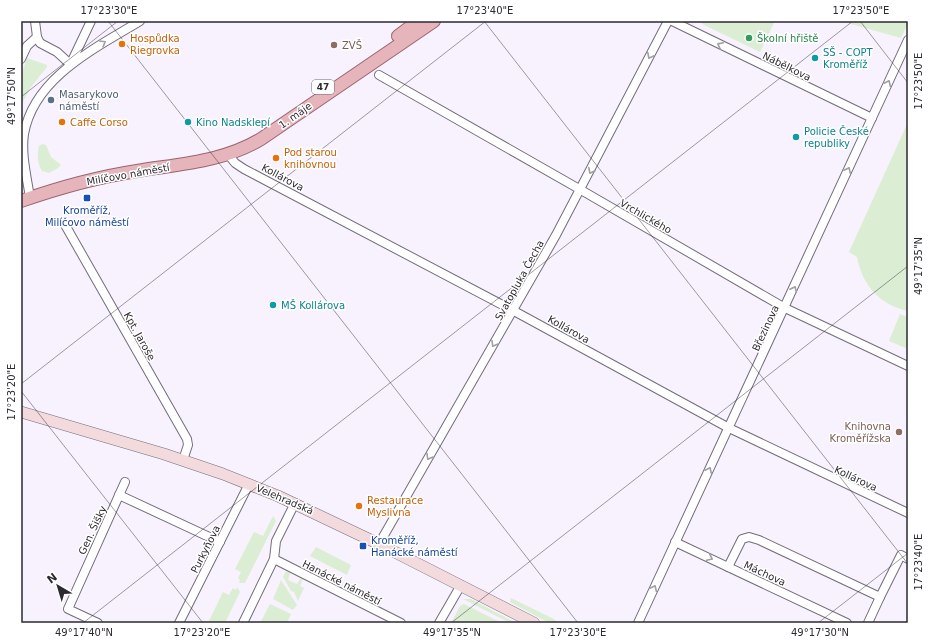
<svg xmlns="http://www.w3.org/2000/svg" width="929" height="644" font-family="'DejaVu Sans',sans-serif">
	<rect width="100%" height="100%" fill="#f7f2fd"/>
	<g fill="#dbeed4">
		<path d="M 703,21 L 775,21 L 760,52 L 702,24 Z"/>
		<path d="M 840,21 L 908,21 L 908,23 L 901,38 Z"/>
		<path d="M 27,58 L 47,65 L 47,67 L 31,87 L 21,105 L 21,76 Z"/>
		<path d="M 908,122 L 908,311 C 880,305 862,285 857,257 L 849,252 Z"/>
		<path d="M 42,144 L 46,145 L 51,157 L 61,165 L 58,168 L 49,173 L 42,171 C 37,162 37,155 39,146 Z"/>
		<path d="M 900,314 L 908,317 L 908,349 L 889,341 Z"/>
		<path d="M 273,516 L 276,521 L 245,583 L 239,583 L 240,580 L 238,578 L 241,572 L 235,569 L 254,532 L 263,536 Z"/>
		<path d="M 316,547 L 351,565 L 347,575 L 310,556 Z"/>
		<path d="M 286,571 L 290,573 L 288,580 L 297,584 L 301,578 L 303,579 L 300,586 L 304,588 L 298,601 L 294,592 L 291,591 L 283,577 Z"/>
		<path d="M 281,580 L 297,605 L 293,610 L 273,599 Z"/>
		<path d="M 237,587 L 240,592 L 225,623 L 208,623 L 223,592 L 229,595 L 233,588 L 236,590 Z"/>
		<path d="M 511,598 L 554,619 L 557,622 L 549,623 L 510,602 Z"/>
		<path d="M 463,599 L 471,599 L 516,623 L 510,623 Z"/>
		<path d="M 270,604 L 291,614 L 287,623 L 260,623 Z"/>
		<path d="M 464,604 L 502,623 L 451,623 L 460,606 Z"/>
	</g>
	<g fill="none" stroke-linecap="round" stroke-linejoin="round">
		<defs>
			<g id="minor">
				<path d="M 35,21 L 37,37 L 40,43 L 57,52 L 70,64"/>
				<path d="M 672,21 L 872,118"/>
				<path d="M 21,59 L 27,46 L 37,37"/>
				<path d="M 71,63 L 91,21"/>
				<path d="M 379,75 L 581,190 L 785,308 L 908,366"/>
				<path d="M 227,153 L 235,163 L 244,169 L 514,311 L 729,428 L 908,513"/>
				<path d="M 30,198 C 27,177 21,155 24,134 C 34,77 96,48 140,21"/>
				<path d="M 64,223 L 187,439 L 188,445 L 183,460"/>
				<path d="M 119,495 L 220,542"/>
				<path d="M 675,542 L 847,623"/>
				<path d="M 379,544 L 556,235 L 668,21"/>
				<path d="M 274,559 L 401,623"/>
				<path d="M 728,567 L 742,539 L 749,537 L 759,540 L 880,597 L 868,623"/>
				<path d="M 880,597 L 901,555 L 908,559"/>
				<path d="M 98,623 L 68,609 L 125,482"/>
				<path d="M 179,623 L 249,484"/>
				<path d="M 243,623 L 274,559 L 276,541 L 295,503"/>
				<path d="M 439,623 L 461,585"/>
				<path d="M 638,623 L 908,40"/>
			</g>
			<path id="secondary" d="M 21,412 L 164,454 L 223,474 L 278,496 L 379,544 L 534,623"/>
			<g id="primary">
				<path d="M 398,36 L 418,21"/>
				<path d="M 21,201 C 58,188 98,177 137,171 C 179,164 223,162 261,139 L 434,21"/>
			</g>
		</defs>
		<use href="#minor" stroke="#746c7d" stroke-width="10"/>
		<use href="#secondary" stroke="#746c7d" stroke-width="12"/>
		<use href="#primary" stroke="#9a646d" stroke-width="14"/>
		<use href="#minor" stroke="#fff" stroke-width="8"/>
		<use href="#secondary" stroke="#f2dadd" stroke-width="11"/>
		<use href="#primary" stroke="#e6b5bb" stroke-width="12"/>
	</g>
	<defs><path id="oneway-chevron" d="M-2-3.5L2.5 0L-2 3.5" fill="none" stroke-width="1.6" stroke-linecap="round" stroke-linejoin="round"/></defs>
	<g stroke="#a09fa2">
		<use href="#oneway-chevron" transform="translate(103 43) rotate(-30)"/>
		<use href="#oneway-chevron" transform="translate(720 45) rotate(-154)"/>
		<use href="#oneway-chevron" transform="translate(650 56) rotate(117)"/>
		<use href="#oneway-chevron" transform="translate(888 83) rotate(-65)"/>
		<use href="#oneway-chevron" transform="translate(848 170) rotate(-65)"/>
		<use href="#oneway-chevron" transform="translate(591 171) rotate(117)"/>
		<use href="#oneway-chevron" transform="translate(794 289) rotate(-65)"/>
		<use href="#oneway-chevron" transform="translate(494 344) rotate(120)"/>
		<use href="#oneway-chevron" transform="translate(429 457) rotate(120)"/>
		<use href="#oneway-chevron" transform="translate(709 470) rotate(-65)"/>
		<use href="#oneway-chevron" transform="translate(710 558) rotate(25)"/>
		<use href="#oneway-chevron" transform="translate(654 588) rotate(-65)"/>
	</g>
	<path fill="none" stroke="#2d2931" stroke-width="1" stroke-opacity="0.45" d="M 108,21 L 578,623M 484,21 L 908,564M 860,21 L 908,83M 21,97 L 118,21M 21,384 L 486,21M 21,391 L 203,623M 83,623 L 853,21M 451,623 L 908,266M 818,623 L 908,553"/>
	<circle fill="#2e9e5b" stroke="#fff" stroke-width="1.5" cx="749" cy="38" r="4"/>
	<g fill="#e8710a" stroke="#fff" stroke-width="1.5">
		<circle cx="122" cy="44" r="4"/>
		<circle cx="62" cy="122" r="4"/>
		<circle cx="276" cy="158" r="4"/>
		<circle cx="359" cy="506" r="4"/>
	</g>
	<g fill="#8d6e63" stroke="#fff" stroke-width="1.5">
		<circle cx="334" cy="45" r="4"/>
		<circle cx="899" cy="432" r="4"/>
	</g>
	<g fill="#0f9aa8" stroke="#fff" stroke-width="1.5">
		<circle cx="815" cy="58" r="4"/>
		<circle cx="188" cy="122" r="4"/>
		<circle cx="796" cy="137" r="4"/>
		<circle cx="273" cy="305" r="4"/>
	</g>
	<circle fill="#5c6f8a" stroke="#fff" stroke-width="1.5" cx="51" cy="100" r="4"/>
	<g fill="#1a4fb4" stroke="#fff" stroke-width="1.5">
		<rect x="83" y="194" width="8" height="8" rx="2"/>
		<rect x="359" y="542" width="8" height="8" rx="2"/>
	</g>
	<g text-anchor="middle" stroke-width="3" stroke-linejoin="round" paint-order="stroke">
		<rect fill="#fff" stroke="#6c696f" stroke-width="1" x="312" y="80" width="22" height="14" rx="3"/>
		<g font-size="9" font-weight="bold" fill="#2d2931">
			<text x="323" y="90">47</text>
		</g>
		<g font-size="10" fill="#c56008" stroke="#fff" text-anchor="start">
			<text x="130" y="42">Hospůdka<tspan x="130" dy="12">Riegrovka</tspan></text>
			<text x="70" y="126">Caffe Corso</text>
			<text x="284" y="156">Pod starou<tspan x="284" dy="12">knihovnou</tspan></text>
			<text x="367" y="504">Restaurace<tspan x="367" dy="12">Myslivna</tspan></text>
		</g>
		<g font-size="10" fill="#27864d" stroke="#fff" text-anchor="start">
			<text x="757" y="42">Školní hřiště</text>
		</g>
		<g font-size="10" fill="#785e54" stroke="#fff" text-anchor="start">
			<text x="342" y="49">ZVŠ</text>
			<text x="891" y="430" text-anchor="end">Knihovna<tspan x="891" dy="12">Kroměřížska</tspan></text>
		</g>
		<g font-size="10" fill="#0d838f" stroke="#fff" text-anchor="start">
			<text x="823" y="56">SŠ - COPT<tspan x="823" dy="12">Kroměříž</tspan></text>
			<text x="196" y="126">Kino Nadsklepí</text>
			<text x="804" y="135">Policie České<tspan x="804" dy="12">republiky</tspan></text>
			<text x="281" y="309">MŠ Kollárova</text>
		</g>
		<g font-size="10" fill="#2d2931" stroke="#fff">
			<text transform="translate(787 66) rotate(26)" y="4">Nábělkova</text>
			<text transform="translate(295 115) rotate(-35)" y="4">1. máje</text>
			<text transform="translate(128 174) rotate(-10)" y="4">Milíčovo náměstí</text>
			<text transform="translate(283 177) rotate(28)" y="4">Kollárova</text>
			<text transform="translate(646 216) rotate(30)" y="4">Vrchlického</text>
			<text transform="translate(519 280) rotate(-61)" y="4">Svatopluka Čecha</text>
			<text transform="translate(765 328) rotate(-65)" y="4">Březinova</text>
			<text transform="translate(569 329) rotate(29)" y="4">Kollárova</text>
			<text transform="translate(140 336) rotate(61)" y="4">Kpt. Jaroše</text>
			<text transform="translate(856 478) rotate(25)" y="4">Kollárova</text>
			<text transform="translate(285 499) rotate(23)" y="4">Velehradská</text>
			<text transform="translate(92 530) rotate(-65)" y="4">Gen. Šišky</text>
			<text transform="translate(205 549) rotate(-63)" y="4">Purkyňova</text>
			<text transform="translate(765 573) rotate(25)" y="4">Máchova</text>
			<text transform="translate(342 582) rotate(27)" y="4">Hanácké náměstí</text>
		</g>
		<g font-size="10" fill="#4e5e75" stroke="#fff" text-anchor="start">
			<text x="59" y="98">Masarykovo<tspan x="59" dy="12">náměstí</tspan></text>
		</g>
		<g font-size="10" fill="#164399" stroke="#fff">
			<text x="87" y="214">Kroměříž,<tspan x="87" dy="12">Milíčovo náměstí</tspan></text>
			<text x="371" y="544" text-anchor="start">Kroměříž,<tspan x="371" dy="12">Hanácké náměstí</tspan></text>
		</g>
	</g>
	<rect width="929" height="644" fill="none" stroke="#ffffff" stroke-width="44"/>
	<g transform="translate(58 586) rotate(322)" stroke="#ffffff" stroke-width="3" paint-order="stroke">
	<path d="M0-3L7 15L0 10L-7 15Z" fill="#2d2931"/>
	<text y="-6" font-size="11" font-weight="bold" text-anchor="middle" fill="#2d2931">N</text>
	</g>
	<rect x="22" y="22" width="885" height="600" fill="none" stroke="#2d2931" stroke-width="1.5"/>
	<g font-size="10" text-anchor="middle" fill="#2d2931">
		<text x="109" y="14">17°23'30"E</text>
		<text x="485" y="14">17°23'40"E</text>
		<text x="861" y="14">17°23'50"E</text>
		<text transform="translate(918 81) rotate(-90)" y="4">17°23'50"E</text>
		<text transform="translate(11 96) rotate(-90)" y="4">49°17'50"N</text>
		<text transform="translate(918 266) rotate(-90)" y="4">49°17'35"N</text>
		<text transform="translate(11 392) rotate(-90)" y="4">17°23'20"E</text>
		<text transform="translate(918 562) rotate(-90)" y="4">17°23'40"E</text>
		<text x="84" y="636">49°17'40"N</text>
		<text x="202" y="636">17°23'20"E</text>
		<text x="452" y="636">49°17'35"N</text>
		<text x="578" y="636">17°23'30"E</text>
		<text x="820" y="636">49°17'30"N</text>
	</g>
</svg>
